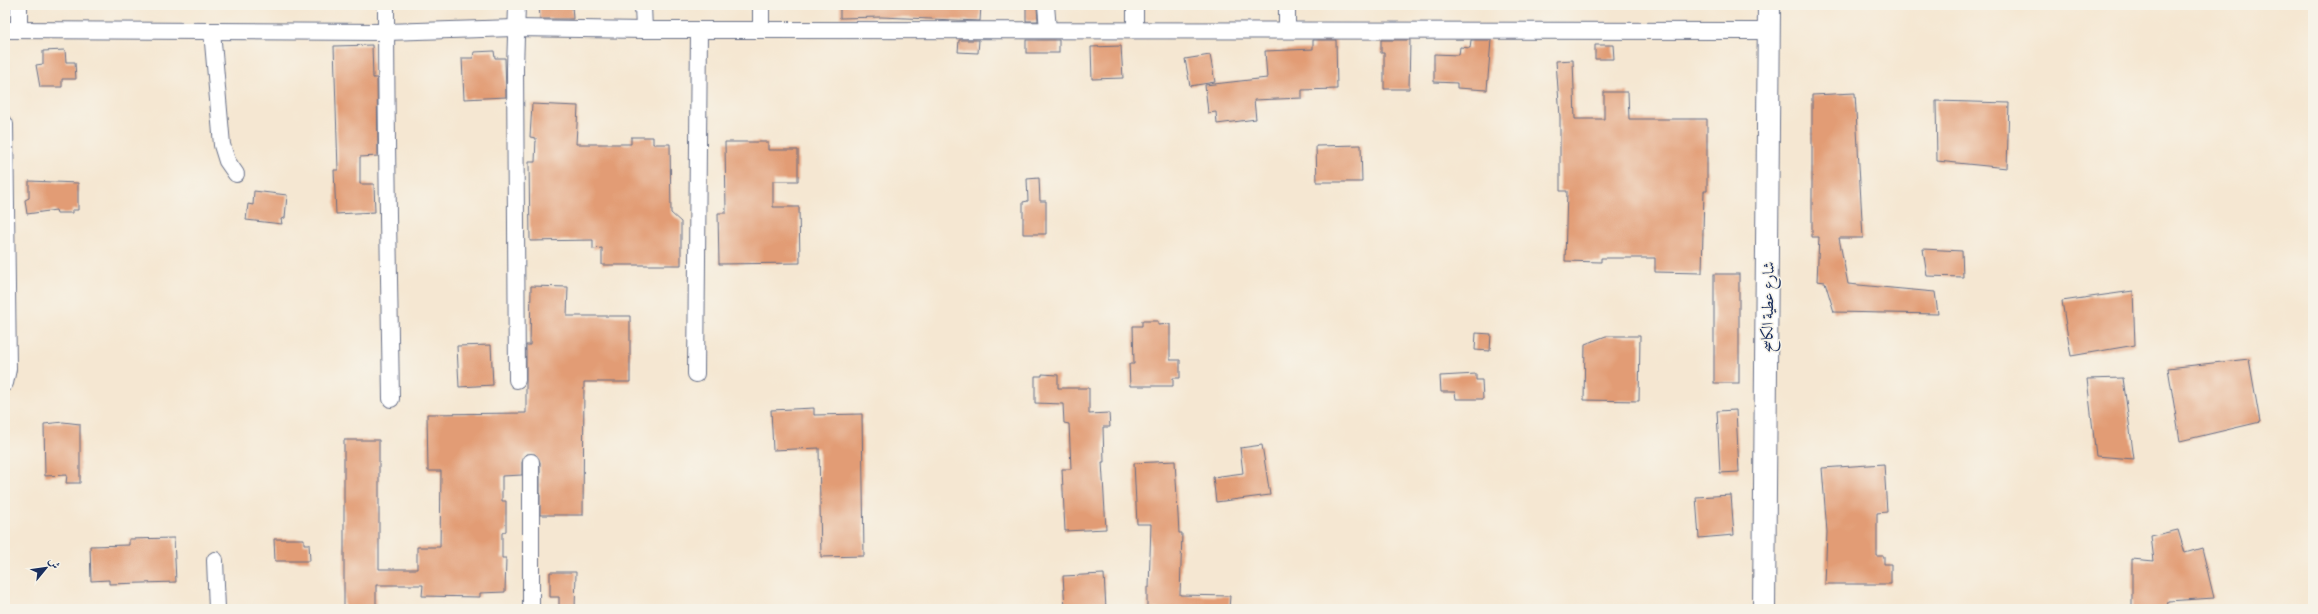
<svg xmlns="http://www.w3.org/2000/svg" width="2318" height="614" font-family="Vollkorn,Amiri,serif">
	<rect width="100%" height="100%" fill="#f7f3e8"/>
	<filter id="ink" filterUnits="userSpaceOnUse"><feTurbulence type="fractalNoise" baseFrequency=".025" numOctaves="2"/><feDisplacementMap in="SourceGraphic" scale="8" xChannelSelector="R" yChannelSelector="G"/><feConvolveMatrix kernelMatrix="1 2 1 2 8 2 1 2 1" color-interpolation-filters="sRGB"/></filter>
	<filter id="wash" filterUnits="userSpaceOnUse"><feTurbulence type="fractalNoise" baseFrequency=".012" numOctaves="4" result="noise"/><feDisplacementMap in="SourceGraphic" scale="16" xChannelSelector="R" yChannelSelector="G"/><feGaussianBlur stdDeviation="0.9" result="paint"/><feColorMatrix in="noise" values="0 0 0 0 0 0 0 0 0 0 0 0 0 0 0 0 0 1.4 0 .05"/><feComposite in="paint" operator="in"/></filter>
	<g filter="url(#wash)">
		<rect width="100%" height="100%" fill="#f5e7d2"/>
		<g id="blocks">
			<g fill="#e29c74">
				<path d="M 539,5 L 572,5 L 573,19 L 540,19 Z"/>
				<path d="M 840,5 L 981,5 L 980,21 L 881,17 L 840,18 Z"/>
				<path d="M 1026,7 L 1037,7 L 1038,21 L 1026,21 Z"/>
				<path d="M 959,40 L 979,40 L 978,53 L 958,52 Z"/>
				<rect x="1026" y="40" width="33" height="13"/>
				<path d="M 1313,40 L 1336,40 L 1337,89 L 1302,90 L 1302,98 L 1254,100 L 1256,119 L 1217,124 L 1216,112 L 1208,113 L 1205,85 L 1267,78 L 1265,51 L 1313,49 Z"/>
				<path d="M 1381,40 L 1410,40 L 1409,89 L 1384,89 L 1384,53 L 1381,53 Z"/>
				<path d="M 1471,40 L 1491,40 L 1487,90 L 1457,88 L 1457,83 L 1434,82 L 1434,54 L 1459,55 L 1460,47 L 1470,48 Z"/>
				<path d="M 372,45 L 373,78 L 377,78 L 378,156 L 360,157 L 360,184 L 374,184 L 375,212 L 336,214 L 334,170 L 338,170 L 334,46 Z"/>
				<path d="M 1595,45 L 1613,45 L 1614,59 L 1595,59 Z"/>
				<path d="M 1121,46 L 1123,78 L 1092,79 L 1091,47 Z"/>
				<path d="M 65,50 L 66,62 L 75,62 L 76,79 L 62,79 L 62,87 L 40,87 L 36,65 L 43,64 L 43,51 Z"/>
				<path d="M 494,51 L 495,58 L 505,58 L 506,97 L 464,99 L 462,58 L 473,58 L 474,52 Z"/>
				<path d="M 1210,55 L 1215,82 L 1190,86 L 1185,59 Z"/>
				<path d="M 1573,60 L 1575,119 L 1604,119 L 1604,92 L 1628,92 L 1629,119 L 1707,119 L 1707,191 L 1704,191 L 1702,273 L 1655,272 L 1655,258 L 1601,258 L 1601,262 L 1565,261 L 1567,191 L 1560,191 L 1560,117 L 1556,61 Z"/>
				<path d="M 1855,93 L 1863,238 L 1839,238 L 1848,284 L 1935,292 L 1938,314 L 1834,312 L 1825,282 L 1817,281 L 1819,237 L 1812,237 L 1812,95 Z"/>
				<path d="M 1936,101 L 2009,103 L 2007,168 L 1937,161 Z"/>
				<path d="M 532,104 L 578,106 L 576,144 L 631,144 L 631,137 L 653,137 L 653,144 L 670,144 L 671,213 L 681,222 L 681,265 L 602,265 L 602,248 L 593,249 L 593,240 L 530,241 L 529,162 L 535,162 L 536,138 L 530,137 Z"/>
				<path d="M 725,142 L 768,142 L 768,150 L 798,150 L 798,181 L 773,181 L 773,207 L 799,207 L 800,263 L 719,264 L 718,213 L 726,213 Z"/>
				<path d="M 1361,145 L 1362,182 L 1317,182 L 1316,146 Z"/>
				<path d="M 1039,178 L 1040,201 L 1046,201 L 1046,234 L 1023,234 L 1023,202 L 1028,201 L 1027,179 Z"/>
				<path d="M 29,181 L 78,183 L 78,210 L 72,210 L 72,213 L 57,213 L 56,210 L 27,214 L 25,200 L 29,198 Z"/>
				<path d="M 254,191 L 287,195 L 285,218 L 281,219 L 282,224 L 246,220 L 248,204 L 253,205 Z"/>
				<path d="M 1923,249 L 1962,251 L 1963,277 L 1927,276 Z"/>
				<rect x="1714" y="274" width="25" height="109"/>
				<path d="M 531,286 L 568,287 L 567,316 L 630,316 L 630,382 L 584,382 L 583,515 L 540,515 L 540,462 L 535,454 L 527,454 L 522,462 L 522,475 L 502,476 L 502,501 L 506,501 L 506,531 L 502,533 L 502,558 L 506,558 L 505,592 L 480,593 L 480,597 L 422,596 L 423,585 L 376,585 L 376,609 L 344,609 L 344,440 L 379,440 L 379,569 L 417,569 L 417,547 L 440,547 L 441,471 L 428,471 L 427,414 L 526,413 L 526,345 L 530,345 Z"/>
				<path d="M 2133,291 L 2135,345 L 2071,356 L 2062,301 Z"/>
				<path d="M 1142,321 L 1158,321 L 1158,325 L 1170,324 L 1170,360 L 1180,360 L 1180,378 L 1173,378 L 1173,386 L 1130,386 L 1129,364 L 1134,364 L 1133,326 L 1142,326 Z"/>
				<path d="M 1476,333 L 1491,334 L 1490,351 L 1475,350 Z"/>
				<path d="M 1606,336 L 1640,336 L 1639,401 L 1584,400 L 1585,344 Z"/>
				<path d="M 491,345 L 493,385 L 459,387 L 457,346 Z"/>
				<path d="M 2249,359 L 2260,422 L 2180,441 L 2168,368 Z"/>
				<path d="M 1042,374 L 1058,375 L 1058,388 L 1089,388 L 1089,414 L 1109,413 L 1110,427 L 1103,427 L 1104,462 L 1102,462 L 1106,529 L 1065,531 L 1062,469 L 1071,469 L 1069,424 L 1064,423 L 1063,404 L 1035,403 L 1035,376 L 1042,376 Z"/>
				<path d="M 1476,374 L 1476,380 L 1482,380 L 1483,399 L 1456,399 L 1455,392 L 1441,392 L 1440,376 Z"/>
				<path d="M 2123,378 L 2134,459 L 2096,456 L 2087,379 Z"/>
				<path d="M 814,408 L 814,415 L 862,414 L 864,556 L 821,557 L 819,448 L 773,450 L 771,410 Z"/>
				<path d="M 1736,410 L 1739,472 L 1720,473 L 1717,411 Z"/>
				<path d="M 63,422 L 80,424 L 80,483 L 66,483 L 67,475 L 45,476 L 44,424 Z"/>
				<path d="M 1262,445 L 1270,495 L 1216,502 L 1213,477 L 1243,473 L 1240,448 Z"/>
				<path d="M 1175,461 L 1179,533 L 1182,533 L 1180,595 L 1230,596 L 1229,609 L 1147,609 L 1147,588 L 1149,588 L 1151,524 L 1137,524 L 1134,463 Z"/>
				<path d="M 1884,464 L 1887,512 L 1877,513 L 1877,556 L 1884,556 L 1884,564 L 1891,564 L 1891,584 L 1825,584 L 1827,532 L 1822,468 Z"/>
				<path d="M 1731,495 L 1734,535 L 1699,538 L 1696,497 Z"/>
				<path d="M 2178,530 L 2185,553 L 2202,548 L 2214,598 L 2168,601 L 2167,609 L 2132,609 L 2132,559 L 2154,561 L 2151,536 Z"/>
				<path d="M 174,538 L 176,582 L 109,584 L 109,580 L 91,581 L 90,546 L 129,545 L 129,539 Z"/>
				<path d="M 274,539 L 304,539 L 304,544 L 309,544 L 310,561 L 275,561 Z"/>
				<path d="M 550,572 L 576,572 L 575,609 L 559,609 L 559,597 L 550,597 Z"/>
				<path d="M 1104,574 L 1106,609 L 1065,609 L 1063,576 Z"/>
			</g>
		</g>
	</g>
	<g filter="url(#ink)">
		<use href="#blocks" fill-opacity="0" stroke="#676f87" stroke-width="1"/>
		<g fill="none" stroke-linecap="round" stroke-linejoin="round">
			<defs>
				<g id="street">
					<path d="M 19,5 L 19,30"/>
					<path d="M 386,5 C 386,136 389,268 391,399"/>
					<path d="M 643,5 L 644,30"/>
					<path d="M 761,5 L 761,30"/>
					<path d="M 1046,5 L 1048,30"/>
					<path d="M 1287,5 L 1287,30"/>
					<path d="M 5,30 L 386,32 L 516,28 L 644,30 L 1769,31"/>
					<path d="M 1135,30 L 1135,5"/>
					<path d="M 212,31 L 222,145 L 227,161 L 236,174"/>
					<path d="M 5,124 L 8,369 L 5,383"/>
					<path d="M 696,374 L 699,30"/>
					<path d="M 517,380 L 515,68 L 517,5"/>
					<path d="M 215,560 L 217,609"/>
					<path d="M 531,609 L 531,462"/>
				</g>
				<path id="secondary" d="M 1764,609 L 1769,5"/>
			</defs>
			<use href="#street" stroke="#676f87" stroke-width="18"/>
			<use href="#secondary" stroke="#676f87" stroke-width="24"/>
			<use href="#street" stroke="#fff" stroke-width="16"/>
			<use href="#secondary" stroke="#fff" stroke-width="22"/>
		</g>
	</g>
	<g text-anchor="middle" stroke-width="3" stroke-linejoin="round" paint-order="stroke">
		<g font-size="16" fill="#1b2f5e" stroke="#f7f3e8">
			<text transform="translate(1767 307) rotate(-89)" y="6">شارع عطية الكاسح</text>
		</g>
	</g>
	<rect width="2318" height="614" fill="none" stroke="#f7f3e8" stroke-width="20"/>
	<g transform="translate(46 568) rotate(61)" stroke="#f7f3e8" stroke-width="3" paint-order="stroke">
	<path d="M0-3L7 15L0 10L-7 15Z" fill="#1b2f5e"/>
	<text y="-6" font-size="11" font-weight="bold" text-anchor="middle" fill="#1b2f5e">ش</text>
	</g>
</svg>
